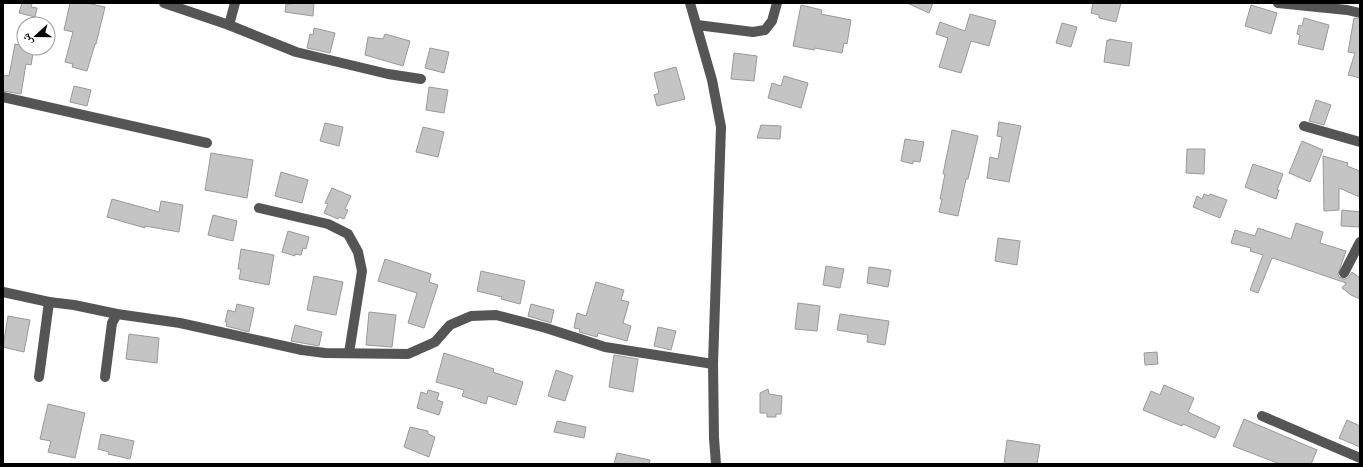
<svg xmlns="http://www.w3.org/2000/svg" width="1363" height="467" font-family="'Varela Round','Noto Naskh Arabic',sans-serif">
	<rect width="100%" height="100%" fill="#fff"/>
	<g fill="#c4c4c4" stroke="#999">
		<path d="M 22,3 L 32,3 L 31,7 L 37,8 L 35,17 L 19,13 Z"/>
		<path d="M 70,3 L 87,3 L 105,7 L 96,44 L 95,44 L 87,71 L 72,67 L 73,64 L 65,62 L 73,32 L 64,30 Z"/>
		<path d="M 293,3 L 314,3 L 313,16 L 285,12 L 286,4 L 292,4 Z"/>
		<path d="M 907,3 L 933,3 L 929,13 Z"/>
		<path d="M 1093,3 L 1121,3 L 1116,22 L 1099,18 L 1099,15 L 1091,13 Z"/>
		<path d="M 801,5 L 822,10 L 821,14 L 851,20 L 847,44 L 844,43 L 842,53 L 815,48 L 814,50 L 793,46 Z"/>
		<path d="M 1251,5 L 1277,13 L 1271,34 L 1245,26 Z"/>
		<path d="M 970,14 L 996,21 L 989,46 L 971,41 L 961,73 L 939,67 L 948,38 L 936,34 L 940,22 L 965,31 Z"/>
		<path d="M 1304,18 L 1329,25 L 1323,50 L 1298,44 L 1300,35 L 1297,34 L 1299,25 L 1302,26 Z"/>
		<path d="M 1354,18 L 1360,19 L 1360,78 L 1348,75 L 1355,53 L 1348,52 Z"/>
		<path d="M 1062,23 L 1077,27 L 1071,47 L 1056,43 Z"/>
		<path d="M 314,28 L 335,33 L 330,53 L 307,48 L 310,34 L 313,35 Z"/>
		<path d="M 385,34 L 410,41 L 403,66 L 365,55 L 368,37 L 383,39 Z"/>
		<path d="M 1109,39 L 1132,43 L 1129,66 L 1104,62 L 1107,40 L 1109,41 Z"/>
		<path d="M 15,44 L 24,46 L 24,48 L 34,48 L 31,65 L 26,64 L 21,94 L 3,91 L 3,75 L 9,76 Z"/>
		<path d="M 430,48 L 449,52 L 444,73 L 425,68 Z"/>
		<path d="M 734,53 L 757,56 L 754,81 L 731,79 Z"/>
		<path d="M 676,67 L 685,99 L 657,106 L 654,95 L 659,93 L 654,73 Z"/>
		<path d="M 784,76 L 808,83 L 801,108 L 768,98 L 772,83 L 781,86 Z"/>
		<path d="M 74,86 L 91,90 L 87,106 L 70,102 Z"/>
		<path d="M 429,87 L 448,90 L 444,113 L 426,110 Z"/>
		<path d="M 1316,100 L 1331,105 L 1324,125 L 1309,121 Z"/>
		<path d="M 999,122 L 1021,126 L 1009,182 L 987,178 L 990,157 L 998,159 L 1002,137 L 997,136 Z"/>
		<path d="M 325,123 L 343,127 L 339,146 L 320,141 Z"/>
		<path d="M 761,125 L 781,126 L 780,139 L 757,138 Z"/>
		<path d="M 423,127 L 444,132 L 438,157 L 416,152 Z"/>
		<path d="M 952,130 L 978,136 L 968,179 L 966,179 L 958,216 L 939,212 L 942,199 L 940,199 L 945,174 L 943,174 Z"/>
		<path d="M 905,139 L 924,142 L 920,162 L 913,161 L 913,164 L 901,161 Z"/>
		<path d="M 1302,141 L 1323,150 L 1310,182 L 1289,173 Z"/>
		<path d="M 1187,149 L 1205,149 L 1204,174 L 1186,173 Z"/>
		<path d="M 211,153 L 253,160 L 247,198 L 205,190 Z"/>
		<path d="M 1323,156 L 1348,163 L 1347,166 L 1360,171 L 1360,197 L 1339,188 L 1339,210 L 1324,211 Z"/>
		<path d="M 1253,164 L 1283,174 L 1277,190 L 1279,190 L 1276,199 L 1245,187 Z"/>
		<path d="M 281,172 L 308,180 L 302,203 L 275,196 Z"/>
		<path d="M 332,188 L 351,196 L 345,209 L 348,210 L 344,219 L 339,217 L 338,219 L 324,213 L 328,204 L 325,203 Z"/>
		<path d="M 1204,194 L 1209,196 L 1210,194 L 1227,200 L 1220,218 L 1193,207 L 1197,196 L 1202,199 Z"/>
		<path d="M 112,199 L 159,212 L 161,201 L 183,205 L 179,232 L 145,226 L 145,228 L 107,217 Z"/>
		<path d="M 1342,210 L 1360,212 L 1359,227 L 1341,226 Z"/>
		<path d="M 213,215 L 237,221 L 233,241 L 208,235 Z"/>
		<path d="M 1296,223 L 1323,232 L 1320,243 L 1346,251 L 1338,274 L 1339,277 L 1344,279 L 1348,278 L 1352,272 L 1360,278 L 1360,299 L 1351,295 L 1342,288 L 1346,283 L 1276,259 L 1272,258 L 1258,293 L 1250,290 L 1263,255 L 1250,251 L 1251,248 L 1231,243 L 1235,230 L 1255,236 L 1258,228 L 1291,239 Z"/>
		<path d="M 288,231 L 309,237 L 306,249 L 303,248 L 301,255 L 295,254 L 295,256 L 282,252 Z"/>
		<path d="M 998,238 L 1020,241 L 1017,265 L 995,261 Z"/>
		<path d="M 241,249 L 274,255 L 269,285 L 239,279 L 241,269 L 238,269 Z"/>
		<path d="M 385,259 L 431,274 L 429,282 L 438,285 L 424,328 L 408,323 L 417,293 L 378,281 Z"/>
		<path d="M 826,266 L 844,269 L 840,288 L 823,285 Z"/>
		<path d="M 869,267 L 891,270 L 888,287 L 867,283 Z"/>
		<path d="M 481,271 L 525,281 L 520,304 L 501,299 L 502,297 L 477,291 Z"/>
		<path d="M 314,276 L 343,282 L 336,315 L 307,310 Z"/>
		<path d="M 596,282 L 624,290 L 621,300 L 629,302 L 623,323 L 631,326 L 627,341 L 598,333 L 597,337 L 579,332 L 580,329 L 574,328 L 577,313 L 586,316 Z"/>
		<path d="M 798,303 L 820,306 L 817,331 L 795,329 Z"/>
		<path d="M 237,304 L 254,308 L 249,332 L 226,326 L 227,322 L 225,322 L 228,310 L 235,312 Z"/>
		<path d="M 531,304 L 554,310 L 551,323 L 528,316 Z"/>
		<path d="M 369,312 L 396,315 L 392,347 L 366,345 Z"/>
		<path d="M 840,314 L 889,321 L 885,345 L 867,342 L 868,335 L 837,330 Z"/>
		<path d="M 8,316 L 30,320 L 24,352 L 3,347 Z"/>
		<path d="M 295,325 L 322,332 L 319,346 L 291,341 Z"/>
		<path d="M 658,327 L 676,331 L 671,350 L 654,346 Z"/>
		<path d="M 129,334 L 159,338 L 157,363 L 126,359 Z"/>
		<path d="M 1157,352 L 1158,364 L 1145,365 L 1144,353 Z"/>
		<path d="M 444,353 L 494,369 L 493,372 L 523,382 L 516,405 L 488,396 L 486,404 L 462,396 L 464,390 L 436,382 Z"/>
		<path d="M 614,355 L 638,359 L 633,392 L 609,387 Z"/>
		<path d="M 556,370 L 573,376 L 565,401 L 548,396 Z"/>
		<path d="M 1164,385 L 1194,398 L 1188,412 L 1220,427 L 1215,438 L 1183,424 L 1182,426 L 1143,410 L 1151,391 L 1160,395 Z"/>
		<path d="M 768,389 L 769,394 L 782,396 L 781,414 L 776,414 L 776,417 L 767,417 L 767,413 L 760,413 L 760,393 Z"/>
		<path d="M 428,390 L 439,393 L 437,400 L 443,402 L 439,415 L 417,408 L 421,392 L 427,394 Z"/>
		<path d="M 48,404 L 85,413 L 75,458 L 48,452 L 51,441 L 40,439 Z"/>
		<path d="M 1244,419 L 1317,450 L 1311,464 L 1280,464 L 1233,446 Z"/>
		<path d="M 1347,420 L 1360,426 L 1360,447 L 1339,438 Z"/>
		<path d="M 557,421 L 586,427 L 584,438 L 554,432 Z"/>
		<path d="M 410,427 L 428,431 L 428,434 L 435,437 L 429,457 L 404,447 Z"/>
		<path d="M 101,434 L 134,441 L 130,459 L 108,454 L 109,452 L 98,449 Z"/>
		<path d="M 1007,440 L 1040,445 L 1037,464 L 1004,464 Z"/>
		<path d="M 617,453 L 650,460 L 649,464 L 614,464 Z"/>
	</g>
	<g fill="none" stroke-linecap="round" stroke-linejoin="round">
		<g stroke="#555" stroke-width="10">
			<path d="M 164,3 L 229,25 L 235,3"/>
			<path d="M 690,3 L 712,80 L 721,127 L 713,364 L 714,438 L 716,464"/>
			<path d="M 1278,3 L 1347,10 L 1360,13"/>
			<path d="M 229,25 L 296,52 L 388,74 L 421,79"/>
			<path d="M 697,25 L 753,32 L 765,30 L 772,21 L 777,3"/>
			<path d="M 3,97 L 207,143"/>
			<path d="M 1304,126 L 1360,142"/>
			<path d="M 259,208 L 328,224 L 348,234 L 358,252 L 362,271 L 349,353"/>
			<path d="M 1344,273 L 1360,242"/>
			<path d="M 3,292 L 49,302"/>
			<path d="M 39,377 L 49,302 L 74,305 L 117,314 L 180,323 L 302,350 L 325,353 L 408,354 L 435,342 L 450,325 L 471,316 L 496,315 L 546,328 L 605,347 L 713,364"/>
			<path d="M 105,377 L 112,323 L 117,314"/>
			<path d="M 1262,416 L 1360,458"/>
		</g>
	</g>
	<rect width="1363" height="467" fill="none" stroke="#000000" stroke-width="8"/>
	<g transform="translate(36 36) rotate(249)"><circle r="19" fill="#ffffff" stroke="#999999"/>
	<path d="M0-3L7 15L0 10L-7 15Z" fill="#000000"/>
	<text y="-6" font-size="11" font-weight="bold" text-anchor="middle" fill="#000000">ش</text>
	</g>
</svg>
